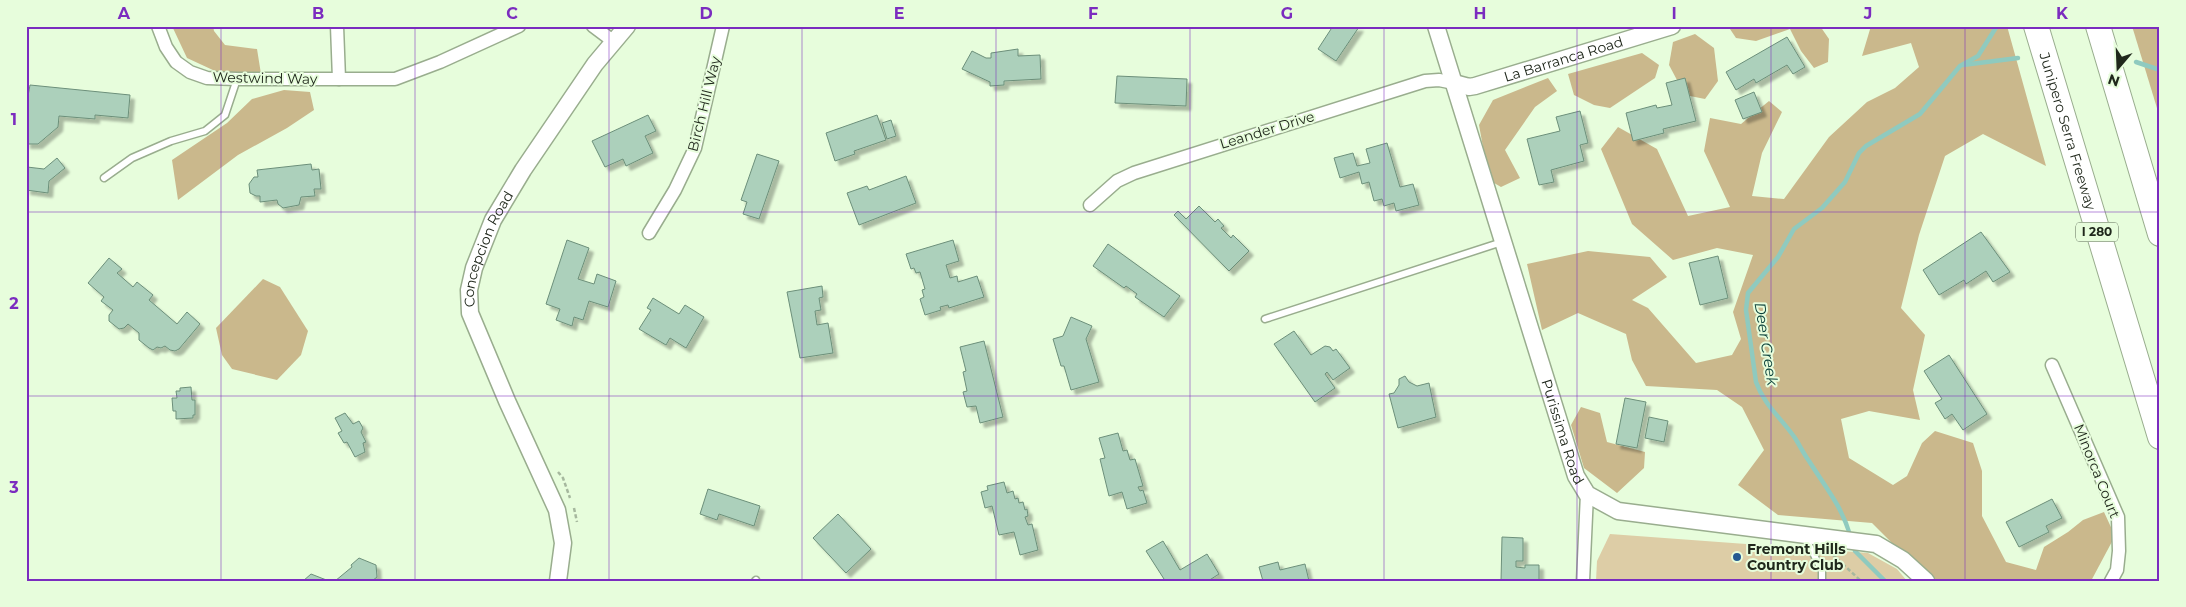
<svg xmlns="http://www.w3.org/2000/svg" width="2186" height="607" font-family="Montserrat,sans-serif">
	<defs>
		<filter id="shadow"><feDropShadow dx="4.5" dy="4.5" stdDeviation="1" flood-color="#0004"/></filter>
	</defs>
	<rect width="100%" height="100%" fill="#e7fddc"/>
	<path fill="#ddcda6" d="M 1610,534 L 1868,553 L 1897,569 L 1907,581 L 1596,581 L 1597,561 Z"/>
	<g fill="#cab88c">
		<path d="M 172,26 L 213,26 L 214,31 L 225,45 L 257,49 L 261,74 L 215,71 L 187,58 Z"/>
		<path d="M 1728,26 L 1820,26 L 1829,39 L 1828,62 L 1814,68 L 1801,51 L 1790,29 L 1756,41 L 1736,38 Z"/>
		<path d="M 1871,26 L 2007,26 L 2046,166 L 1983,134 L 1945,156 L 1919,235 L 1901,308 L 1925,335 L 1913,390 L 1920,420 L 1869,411 L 1841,419 L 1849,458 L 1893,485 L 1907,476 L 1922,443 L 1935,431 L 1973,443 L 1982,471 L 1982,516 L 2006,562 L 2036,570 L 2044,547 L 2068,532 L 2083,520 L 2104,512 L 2115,536 L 2091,581 L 1922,581 L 1899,550 L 1872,523 L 1778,515 L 1738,485 L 1764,450 L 1742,407 L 1717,390 L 1646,386 L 1632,360 L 1626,334 L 1578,313 L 1542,330 L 1527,264 L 1588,251 L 1650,257 L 1667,277 L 1632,300 L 1648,308 L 1696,363 L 1732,355 L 1741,339 L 1733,312 L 1753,255 L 1717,248 L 1673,260 L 1632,224 L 1601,149 L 1618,127 L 1657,149 L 1688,216 L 1730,207 L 1704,151 L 1710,118 L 1741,124 L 1769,101 L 1782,112 L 1762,153 L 1752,196 L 1784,199 L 1829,137 L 1867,102 L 1895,88 L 1919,67 L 1911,43 L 1862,56 Z"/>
		<path d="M 2132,26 L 2160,26 L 2160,118 Z"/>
		<path d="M 1695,34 L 1714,48 L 1718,81 L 1705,99 L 1685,95 L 1669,65 L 1673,42 Z"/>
		<path d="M 1642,53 L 1659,65 L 1655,78 L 1610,108 L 1594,105 L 1574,95 L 1568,74 Z"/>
		<path d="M 1548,78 L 1557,91 L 1535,107 L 1505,150 L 1520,178 L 1501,187 L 1489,180 L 1479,125 L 1493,100 Z"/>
		<path d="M 284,90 L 310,92 L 314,110 L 287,128 L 238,155 L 178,200 L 172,160 L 227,123 L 252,99 Z"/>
		<path d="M 263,279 L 280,287 L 308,331 L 301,355 L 277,380 L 232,369 L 222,355 L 216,328 Z"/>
		<path d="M 1581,407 L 1600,413 L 1607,442 L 1645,452 L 1644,468 L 1617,493 L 1584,468 L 1571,425 Z"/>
	</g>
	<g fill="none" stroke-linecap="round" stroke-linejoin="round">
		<g stroke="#8fcabf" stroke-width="4.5">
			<path d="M 2136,62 L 2160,70"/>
			<path d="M 1963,65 L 2018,58"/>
			<path d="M 1851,538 C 1842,506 1826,488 1809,461 C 1804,454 1800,446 1795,438 C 1782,419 1764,405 1756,382 L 1746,310 L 1748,293 L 1778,257 L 1794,229 L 1822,208 L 1845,182 L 1859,153 L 1866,146 L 1920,114 L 1960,66 L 1978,56 L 1997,26"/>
			<path d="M 1854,545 L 1855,551 L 1885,581"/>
		</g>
	</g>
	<g fill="#acd0bb" stroke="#6c8f7a" filter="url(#shadow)">
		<path d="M 1333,26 L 1359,27 L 1336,61 L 1318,49 Z"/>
		<path d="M 1787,37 L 1805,67 L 1793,74 L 1787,65 L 1756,83 L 1754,79 L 1736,90 L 1726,72 Z"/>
		<path d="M 1018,49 L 1018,56 L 1040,55 L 1041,79 L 1004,81 L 1004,85 L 990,86 L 990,82 L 962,69 L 972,51 L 986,58 L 991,58 L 991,53 Z"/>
		<path d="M 1117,76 L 1187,79 L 1186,106 L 1115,103 Z"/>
		<path d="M 1685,78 L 1696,121 L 1663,129 L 1664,133 L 1633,141 L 1626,113 L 1656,105 L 1657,108 L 1672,105 L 1666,83 Z"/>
		<path d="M 30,85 L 130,95 L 128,118 L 95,115 L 95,119 L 59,116 L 58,127 L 38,144 L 26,144 L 26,107 Z"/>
		<path d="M 1754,92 L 1762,112 L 1743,119 L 1735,100 Z"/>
		<path d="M 1580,111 L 1588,143 L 1580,145 L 1584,161 L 1551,170 L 1554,182 L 1539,185 L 1527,139 L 1560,131 L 1556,117 Z"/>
		<path d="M 648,115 L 656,131 L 645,136 L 653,153 L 626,166 L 623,159 L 605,167 L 592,141 Z"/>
		<path d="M 877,115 L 886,140 L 854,151 L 855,154 L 835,161 L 826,133 Z"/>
		<path d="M 891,120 L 896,136 L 887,139 L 882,123 Z"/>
		<path d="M 1387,143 L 1400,187 L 1413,184 L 1419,205 L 1396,211 L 1394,203 L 1384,206 L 1382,199 L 1374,201 L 1369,182 L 1362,184 L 1359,172 L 1340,178 L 1334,158 L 1353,153 L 1357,166 L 1370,163 L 1366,149 Z"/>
		<path d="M 757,154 L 779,161 L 759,219 L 743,214 L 747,202 L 741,200 Z"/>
		<path d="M 57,158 L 65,168 L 49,181 L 48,193 L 26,190 L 27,167 L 44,169 Z"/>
		<path d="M 311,164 L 312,170 L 319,169 L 321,189 L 314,189 L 315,196 L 301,197 L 299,205 L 283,208 L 278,204 L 277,200 L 260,202 L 260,196 L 256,196 L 250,193 L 249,184 L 254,177 L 258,177 L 257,170 Z"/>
		<path d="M 906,176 L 916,203 L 859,225 L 847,193 L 867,186 L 869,190 Z"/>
		<path d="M 1199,206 L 1215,222 L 1218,219 L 1224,226 L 1221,228 L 1231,238 L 1233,235 L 1249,251 L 1229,271 L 1174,215 L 1178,211 L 1186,219 Z"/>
		<path d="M 1981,232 L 2010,272 L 1993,282 L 1986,271 L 1966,284 L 1964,280 L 1939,295 L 1923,270 Z"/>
		<path d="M 567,240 L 589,248 L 578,279 L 594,284 L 597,274 L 616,281 L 608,307 L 589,301 L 583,320 L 574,317 L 572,326 L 556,320 L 560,309 L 546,304 Z"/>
		<path d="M 953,240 L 959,261 L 946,265 L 950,278 L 957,276 L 958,282 L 977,276 L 984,297 L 949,308 L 948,305 L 940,307 L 941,310 L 925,315 L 920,299 L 924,297 L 922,290 L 925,289 L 920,272 L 916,273 L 914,268 L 911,269 L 906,254 Z"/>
		<path d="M 1108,244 L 1180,296 L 1164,317 L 1135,297 L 1137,294 L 1126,286 L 1124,288 L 1093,266 Z"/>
		<path d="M 1718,256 L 1728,298 L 1700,305 L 1689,263 Z"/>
		<path d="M 109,258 L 122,269 L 117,273 L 133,287 L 137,282 L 153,295 L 149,300 L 177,324 L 187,312 L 200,324 L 179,349 L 175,351 L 170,350 L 165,346 L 161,348 L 157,347 L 153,350 L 149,348 L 139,340 L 139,333 L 128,324 L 124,328 L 119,329 L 109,321 L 109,315 L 113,310 L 101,301 L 104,297 L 88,283 Z"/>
		<path d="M 822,286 L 823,297 L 819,298 L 821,310 L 815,311 L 817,325 L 828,323 L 833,353 L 800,358 L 787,292 Z"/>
		<path d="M 653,298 L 679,314 L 685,305 L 704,317 L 686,348 L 670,338 L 666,345 L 639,329 L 651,310 L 647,308 Z"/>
		<path d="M 1071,317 L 1092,326 L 1086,339 L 1099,382 L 1071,390 L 1064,366 L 1061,366 L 1053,339 L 1063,336 Z"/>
		<path d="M 1294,331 L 1311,355 L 1325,346 L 1330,347 L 1333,351 L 1336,349 L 1350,368 L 1333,380 L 1327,372 L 1325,374 L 1335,388 L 1315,402 L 1274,344 Z"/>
		<path d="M 984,341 L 1003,417 L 980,423 L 976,406 L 967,407 L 963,392 L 967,391 L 963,372 L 966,371 L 960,347 Z"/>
		<path d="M 1949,355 L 1987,414 L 1963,430 L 1952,414 L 1945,419 L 1935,403 L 1942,399 L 1924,371 Z"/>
		<path d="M 1405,376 L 1409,382 L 1417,386 L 1429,383 L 1436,417 L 1398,428 L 1389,394 L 1394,393 L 1399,385 L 1399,379 Z"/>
		<path d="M 191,387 L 192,400 L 195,400 L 195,415 L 193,415 L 193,418 L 176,419 L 176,411 L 173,411 L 172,398 L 177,398 L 176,391 L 180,391 L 180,388 Z"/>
		<path d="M 1625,398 L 1646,402 L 1637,448 L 1616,444 Z"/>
		<path d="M 345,413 L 353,424 L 359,421 L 363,428 L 361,432 L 366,442 L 363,443 L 365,452 L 355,457 L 347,442 L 344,443 L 338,433 L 342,431 L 335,418 Z"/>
		<path d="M 1649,417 L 1668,421 L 1664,442 L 1645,438 Z"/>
		<path d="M 1118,433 L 1123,451 L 1127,450 L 1130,460 L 1135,459 L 1143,486 L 1138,487 L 1140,491 L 1143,490 L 1147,503 L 1127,509 L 1122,492 L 1109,496 L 1100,459 L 1105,458 L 1099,438 Z"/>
		<path d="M 1004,482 L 1007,493 L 1013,491 L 1015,499 L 1018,498 L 1019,503 L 1023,502 L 1025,510 L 1027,509 L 1028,516 L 1025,517 L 1028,525 L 1032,524 L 1038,550 L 1020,555 L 1014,532 L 999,535 L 992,506 L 985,508 L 981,492 L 988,490 L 987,486 Z"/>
		<path d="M 708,489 L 760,506 L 754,526 L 719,514 L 717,520 L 700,514 Z"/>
		<path d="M 2052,499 L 2062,518 L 2046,526 L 2049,532 L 2019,547 L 2006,522 Z"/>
		<path d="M 838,514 L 871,549 L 846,573 L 813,538 Z"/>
		<path d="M 1502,537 L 1523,538 L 1523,561 L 1516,561 L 1516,567 L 1525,568 L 1525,565 L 1539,565 L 1539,581 L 1501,581 Z"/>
		<path d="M 1163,541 L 1180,570 L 1207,554 L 1219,574 L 1208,581 L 1161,581 L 1164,579 L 1146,551 Z"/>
		<path d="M 359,558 L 376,565 L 377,577 L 372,581 L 335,581 L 352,567 L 351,565 Z"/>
		<path d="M 1278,562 L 1280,570 L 1305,564 L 1309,581 L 1263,581 L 1259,567 Z"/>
		<path d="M 311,574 L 329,581 L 303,581 Z"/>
	</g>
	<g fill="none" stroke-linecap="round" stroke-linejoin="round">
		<defs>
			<g id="service">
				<path d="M 104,178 L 132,158 L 171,141 L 205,131 L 225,115 L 237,79"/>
				<path d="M 1265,319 L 1502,242"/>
				<path d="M 1805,537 L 1822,571 L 1822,581"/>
				<path d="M 755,581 L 756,580"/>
			</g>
			<g id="minor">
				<path d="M 158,26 L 166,47 L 176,62 L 190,72 L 207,78 L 237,79 L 395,79 L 440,62 L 519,26"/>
				<path d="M 337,26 L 339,79"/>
				<path d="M 593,26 L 613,41"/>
				<path d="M 1090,205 L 1117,181 L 1134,173 L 1425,81 L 1439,80 L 1454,83"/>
				<path d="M 649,233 L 675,190 L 695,148 L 723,26"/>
				<path d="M 2052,365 L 2118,517 L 2119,551 L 2117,570 L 2111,581"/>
				<path d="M 1583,581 L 1587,494"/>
			</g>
			<g id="tertiary">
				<path id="s1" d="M 1436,26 L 1576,476 L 1587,494 L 1618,511 L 1876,544 L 1903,560 L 1926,581"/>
				<path id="s2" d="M 1454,83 L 1469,87 L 1475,86 L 1672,26"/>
				<path id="s3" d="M 558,581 L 563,543 L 557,510 L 507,401 L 470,313 L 469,290 L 474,268 L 493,220 L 523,170 L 595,64 L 627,26"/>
			</g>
			<g id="motorway">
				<path id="s4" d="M 2036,26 L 2160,437"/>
				<path d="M 2098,26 L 2160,234"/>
			</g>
		</defs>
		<use href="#service" stroke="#99ad8e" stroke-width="9"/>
		<use href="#minor" stroke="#99ad8e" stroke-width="15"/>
		<use href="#tertiary" stroke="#99ad8e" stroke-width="19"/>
		<use href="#motorway" stroke="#99ad8e" stroke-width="26"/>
		<g stroke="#a6b89e" stroke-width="2.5" stroke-dasharray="4 2.5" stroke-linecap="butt">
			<path d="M 558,472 L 563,478 L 570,498"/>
			<path d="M 574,508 L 577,522"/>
			<path d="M 1833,555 L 1861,581"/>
		</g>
		<use href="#service" stroke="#fff" stroke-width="6"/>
		<use href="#minor" stroke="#fff" stroke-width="12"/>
		<use href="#tertiary" stroke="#fff" stroke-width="16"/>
		<use href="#motorway" stroke="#fff" stroke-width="24"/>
	</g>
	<path fill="none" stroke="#7b2cbf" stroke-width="1" stroke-opacity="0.55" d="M 221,26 L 221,581M 415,26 L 415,581M 609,26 L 609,581M 802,26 L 802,581M 996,26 L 996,581M 1190,26 L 1190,581M 1384,26 L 1384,581M 1577,26 L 1577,581M 1771,26 L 1771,581M 1965,26 L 1965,581M 26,212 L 2160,212M 26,396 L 2160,396"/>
	<circle fill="#245991" stroke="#e7fddc" stroke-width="2" cx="1737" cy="557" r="5"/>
	<g text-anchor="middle" stroke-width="4" stroke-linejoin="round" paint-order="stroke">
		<rect fill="#e7fddc" stroke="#5c6856" stroke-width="1" x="2076" y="222.5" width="42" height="19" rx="4"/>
		<g font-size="12" font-weight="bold" fill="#20281c">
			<text x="2097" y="236">I 280</text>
		</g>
		<g font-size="14" fill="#20281c" stroke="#e7fddc">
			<text dy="5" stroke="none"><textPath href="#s2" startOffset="114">La Barranca Road</textPath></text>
			<text transform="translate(265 78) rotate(1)" y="5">Westwind Way</text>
			<text transform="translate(704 104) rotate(-76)" y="5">Birch Hill Way</text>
			<text transform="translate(1267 130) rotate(-17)" y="5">Leander Drive</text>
			<text dy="5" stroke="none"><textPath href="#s4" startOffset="110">Junipero Serra Freeway</textPath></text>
			<text dy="5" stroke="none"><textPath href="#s3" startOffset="355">Concepcion Road</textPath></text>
			<text dy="5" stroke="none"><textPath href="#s1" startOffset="425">Purissima Road</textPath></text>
			<text transform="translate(2097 471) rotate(68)" y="5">Minorca Court</text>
		</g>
		<g font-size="14" font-weight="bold" fill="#20281c" stroke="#e7fddc" text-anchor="start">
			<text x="1747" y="554">Fremont Hills<tspan x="1747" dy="16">Country Club</tspan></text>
		</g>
		<g font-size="15" font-style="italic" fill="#0c423b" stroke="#e7fddc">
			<text transform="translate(1766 344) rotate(81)" y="5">Deer Creek</text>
		</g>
	</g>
	<rect width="2186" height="607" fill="none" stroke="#e7fddc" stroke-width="55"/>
	<g transform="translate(2118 68) rotate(199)" stroke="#e7fddc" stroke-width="4" paint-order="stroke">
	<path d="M0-4L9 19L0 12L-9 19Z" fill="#20281c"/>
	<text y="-8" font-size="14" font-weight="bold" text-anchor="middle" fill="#20281c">N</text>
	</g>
	<rect x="28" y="28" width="2130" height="552" fill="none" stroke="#7b2cbf" stroke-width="2"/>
	<g font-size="16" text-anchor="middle" font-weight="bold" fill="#7b2cbf">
		<text x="124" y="19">A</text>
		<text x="318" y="19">B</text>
		<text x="512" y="19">C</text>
		<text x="706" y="19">D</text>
		<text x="899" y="19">E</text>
		<text x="1093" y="19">F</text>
		<text x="1287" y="19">G</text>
		<text x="1480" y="19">H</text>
		<text x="1674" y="19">I</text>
		<text x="1868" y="19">J</text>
		<text x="2062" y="19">K</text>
		<text x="14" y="125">1</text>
		<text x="14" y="309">2</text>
		<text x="14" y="493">3</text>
	</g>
</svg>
